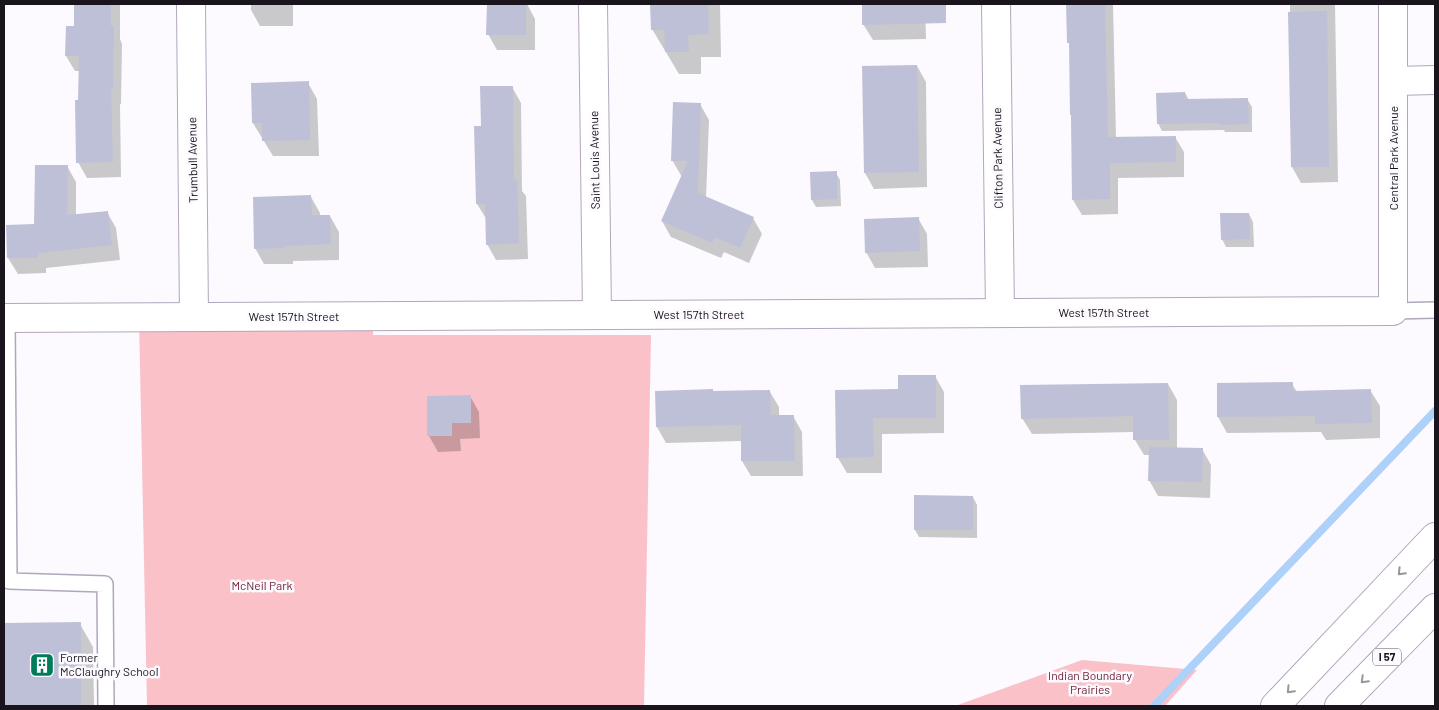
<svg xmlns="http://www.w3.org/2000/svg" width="1439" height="710" font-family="Barlow,sans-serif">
	<rect width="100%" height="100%" fill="#fcfafe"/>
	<g fill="#fbc1c9">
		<path d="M 373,316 L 373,335 L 651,335 L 644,706 L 147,706 L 139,318 Z"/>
		<path d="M 1082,660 L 1197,670 L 1165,706 L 955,706 Z"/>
	</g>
	<g fill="#0003">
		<path d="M 76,4 L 120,4 L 120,39 L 122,44 L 121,104 L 120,104 L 121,177 L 87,178 L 78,162 L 80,71 L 75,71 L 66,56 L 76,27 Z"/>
		<path d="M 251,4 L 293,4 L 293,26 L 260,26 L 251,10 Z"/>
		<path d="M 488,4 L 527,4 L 535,19 L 535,50 L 497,50 L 488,34 Z"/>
		<path d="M 652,4 L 720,4 L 721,57 L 701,57 L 701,74 L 679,74 L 652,29 Z"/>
		<path d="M 863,4 L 923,4 L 925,6 L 926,39 L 873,40 L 863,24 Z"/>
		<path d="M 1068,4 L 1113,4 L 1116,138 L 1175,137 L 1184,152 L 1184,177 L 1118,178 L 1118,214 L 1082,215 L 1073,200 L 1070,45 L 1068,42 Z"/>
		<path d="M 1290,4 L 1335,4 L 1338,182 L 1301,183 L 1292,167 Z"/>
		<path d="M 917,66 L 926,82 L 927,187 L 874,189 L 865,173 Z"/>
		<path d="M 308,83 L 317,99 L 319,156 L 273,156 L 253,123 Z"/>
		<path d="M 512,87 L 521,103 L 522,191 L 526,196 L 528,259 L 496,260 L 487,244 L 487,220 L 477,204 Z"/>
		<path d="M 1185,93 L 1189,100 L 1247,99 L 1252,107 L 1252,132 L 1225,132 L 1224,130 L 1162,131 L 1158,123 Z"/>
		<path d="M 700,104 L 709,120 L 706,198 L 753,218 L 762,234 L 749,263 L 724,252 L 721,258 L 671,237 L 662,221 L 682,177 L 672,160 Z"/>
		<path d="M 67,166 L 76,182 L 76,216 L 107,212 L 116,228 L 120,260 L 46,268 L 46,273 L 18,274 L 8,258 L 8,226 L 35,225 Z"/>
		<path d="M 836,173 L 840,180 L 841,206 L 816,207 L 812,200 Z"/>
		<path d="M 311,197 L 320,213 L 320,216 L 330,216 L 339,232 L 339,260 L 293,261 L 293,264 L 264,264 L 255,248 Z"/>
		<path d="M 1249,214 L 1253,222 L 1254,247 L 1226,247 L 1222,239 Z"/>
		<path d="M 918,218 L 927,234 L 928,267 L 875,268 L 866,252 Z"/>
		<path d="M 935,376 L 944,392 L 944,433 L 882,434 L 882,473 L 847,473 L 838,458 L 836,392 L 899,390 Z"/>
		<path d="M 1168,384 L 1177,400 L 1177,449 L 1202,449 L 1211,465 L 1210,498 L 1158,496 L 1149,480 L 1150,455 L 1144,455 L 1135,440 L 1134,432 L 1032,434 L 1022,418 Z"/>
		<path d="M 1292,384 L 1297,392 L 1370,390 L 1380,406 L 1380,438 L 1326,440 L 1321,432 L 1227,433 L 1218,417 Z"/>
		<path d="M 656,392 L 770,392 L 779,407 L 779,417 L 793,416 L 802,432 L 803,476 L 751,476 L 742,461 L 742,441 L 666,443 L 657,427 Z"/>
		<path d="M 470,396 L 479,412 L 480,438 L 460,439 L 461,451 L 438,452 L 429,436 L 428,397 Z"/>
		<path d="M 973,497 L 977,505 L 977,538 L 919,537 L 915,530 Z"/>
		<path d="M 4,624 L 80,624 L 93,647 L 94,706 L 4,706 Z"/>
	</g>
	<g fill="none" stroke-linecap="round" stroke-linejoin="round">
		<path stroke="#aed1fa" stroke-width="8" d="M 1154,706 L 1435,411"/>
	</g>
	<g fill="#bec0d8">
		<path d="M 74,4 L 111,4 L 111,26 L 114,26 L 113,89 L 111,89 L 113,162 L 76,163 L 75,100 L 78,100 L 79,56 L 65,56 L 66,26 L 74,26 Z"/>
		<path d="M 487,4 L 526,4 L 526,35 L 486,35 Z"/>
		<path d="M 650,4 L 708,4 L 709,34 L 688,35 L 689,52 L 665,52 L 664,30 L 651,30 Z"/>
		<path d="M 862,4 L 946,4 L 946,23 L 862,25 Z"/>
		<path d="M 1066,4 L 1105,4 L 1108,137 L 1176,136 L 1176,162 L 1110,163 L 1110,199 L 1072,200 L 1071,115 L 1070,115 L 1069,43 L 1067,43 Z"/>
		<path d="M 1327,11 L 1329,167 L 1291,167 L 1288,12 Z"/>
		<path d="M 917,65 L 919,172 L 864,173 L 862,66 Z"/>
		<path d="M 309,81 L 310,140 L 262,141 L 262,123 L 252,123 L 251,83 Z"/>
		<path d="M 480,86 L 513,86 L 514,179 L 517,179 L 519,243 L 486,245 L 485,204 L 476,204 L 474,126 L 481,126 Z"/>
		<path d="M 1185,92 L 1185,99 L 1248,98 L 1249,124 L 1219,125 L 1219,123 L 1157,124 L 1156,93 Z"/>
		<path d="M 673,102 L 701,103 L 698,193 L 754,217 L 740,248 L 715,237 L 712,243 L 661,221 L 688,161 L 671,161 Z"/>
		<path d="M 35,165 L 68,165 L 67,215 L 108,211 L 112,245 L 38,253 L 38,258 L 7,258 L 6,225 L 34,224 Z"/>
		<path d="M 837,171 L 837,199 L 811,200 L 810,172 Z"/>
		<path d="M 311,195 L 312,215 L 330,215 L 331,244 L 285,246 L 285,248 L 254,249 L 253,197 Z"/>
		<path d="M 1220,213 L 1249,213 L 1250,239 L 1221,240 Z"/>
		<path d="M 919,217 L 920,251 L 865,253 L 864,219 Z"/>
		<path d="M 898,375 L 936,375 L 936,418 L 873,418 L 874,457 L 836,458 L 835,390 L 898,389 Z"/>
		<path d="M 1293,382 L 1293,391 L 1371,389 L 1372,423 L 1315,424 L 1315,416 L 1217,417 L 1217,383 Z"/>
		<path d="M 1168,383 L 1169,440 L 1133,440 L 1133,416 L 1021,419 L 1020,385 Z"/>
		<path d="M 713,389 L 713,391 L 770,390 L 771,415 L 794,415 L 795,461 L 741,461 L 741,425 L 656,427 L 655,391 Z"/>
		<path d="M 471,395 L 471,423 L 452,423 L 452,436 L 427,436 L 427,396 Z"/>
		<path d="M 1149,447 L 1203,448 L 1202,482 L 1148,481 Z"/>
		<path d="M 914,495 L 973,496 L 973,530 L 914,530 Z"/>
		<path d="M 81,622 L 81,706 L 4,706 L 4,623 Z"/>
	</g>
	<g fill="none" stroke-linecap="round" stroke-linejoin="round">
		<defs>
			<g id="service">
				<path d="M 1393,311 L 1435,310"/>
				<path d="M 7,318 L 9,581 L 105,584 L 106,706"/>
			</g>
			<g id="minor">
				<path d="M 191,4 L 194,317"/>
				<path d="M 593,4 L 597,315"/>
				<path d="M 996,4 L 1000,313"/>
				<path d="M 1394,81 L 1435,80"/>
				<path d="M 4,318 L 1393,311 L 1393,4"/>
			</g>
			<g id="motorway">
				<path d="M 1275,706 L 1435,537"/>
				<path d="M 1339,706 L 1435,608"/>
			</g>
		</defs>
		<use href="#service" stroke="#b2a6bb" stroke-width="18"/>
		<use href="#minor" stroke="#b2a6bb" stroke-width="30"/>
		<use href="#motorway" stroke="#b2a6bb" stroke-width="30"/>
		<use href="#service" stroke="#fff" stroke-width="15"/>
		<use href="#minor" stroke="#fff" stroke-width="28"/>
		<use href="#motorway" stroke="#fff" stroke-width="28"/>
	</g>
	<defs><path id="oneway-chevron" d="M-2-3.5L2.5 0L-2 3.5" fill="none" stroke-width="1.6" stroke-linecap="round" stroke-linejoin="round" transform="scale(1.25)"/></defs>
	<g stroke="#989699">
		<use href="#oneway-chevron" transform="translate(1401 572) rotate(134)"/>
		<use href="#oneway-chevron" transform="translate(1364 680) rotate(135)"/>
		<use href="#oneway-chevron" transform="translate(1290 690) rotate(133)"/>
	</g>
	<defs>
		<symbol id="building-square" viewBox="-11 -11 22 22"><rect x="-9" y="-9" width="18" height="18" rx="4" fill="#007b59" stroke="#fcfafe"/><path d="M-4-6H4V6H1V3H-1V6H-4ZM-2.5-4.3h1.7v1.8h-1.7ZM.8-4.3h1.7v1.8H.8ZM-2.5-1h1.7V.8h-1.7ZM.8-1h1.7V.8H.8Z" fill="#fff"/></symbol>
	</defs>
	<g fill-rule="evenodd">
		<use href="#building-square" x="28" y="651" width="28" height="28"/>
	</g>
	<g text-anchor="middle" stroke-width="5" stroke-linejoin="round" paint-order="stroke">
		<rect fill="#fcfafe" stroke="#5e5a60" stroke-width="1" x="1373" y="648.5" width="28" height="17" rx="4"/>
		<g font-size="11" font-weight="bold" fill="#1a151d">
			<text x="1387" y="661">I 57</text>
		</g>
		<g font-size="12" fill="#1a151d" stroke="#fcfafe">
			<text transform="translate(998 158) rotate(-91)" y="4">Clifton Park Avenue</text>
			<text transform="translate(1394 158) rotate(-90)" y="4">Central Park Avenue</text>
			<text transform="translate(193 160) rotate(-91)" y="4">Trumbull Avenue</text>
			<text transform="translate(595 160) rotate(-91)" y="4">Saint Louis Avenue</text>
			<text x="1104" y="317">West 157th Street</text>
			<text x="699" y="319">West 157th Street</text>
			<text x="294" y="321">West 157th Street</text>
		</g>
		<g font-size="12" fill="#6e1b31" stroke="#fcfafe">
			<text x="262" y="590">McNeil Park</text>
			<text x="1090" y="680">Indian Boundary<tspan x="1090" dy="14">Prairies</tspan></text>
		</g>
		<g font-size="12" fill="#1a151d" stroke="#fcfafe" text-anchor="start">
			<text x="60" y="662">Former<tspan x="60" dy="14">McClaughry School</tspan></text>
		</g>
	</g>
	<rect width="1439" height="710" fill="none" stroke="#1a151d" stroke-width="10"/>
</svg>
